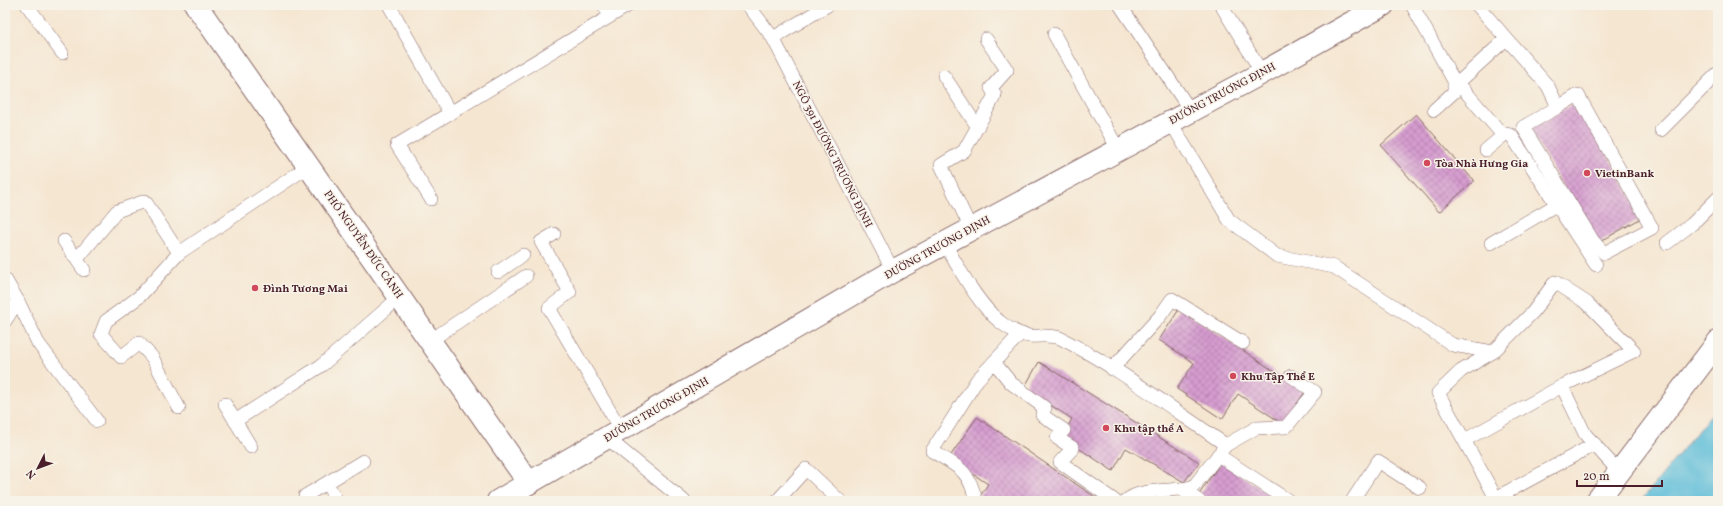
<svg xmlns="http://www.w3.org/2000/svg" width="1723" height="506" font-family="Vollkorn,serif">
	<defs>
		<pattern id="building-cross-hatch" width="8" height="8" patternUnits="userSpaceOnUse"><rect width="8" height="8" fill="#d69dd0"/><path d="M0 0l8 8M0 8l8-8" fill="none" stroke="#b07fa9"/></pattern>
	</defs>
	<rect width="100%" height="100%" fill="#f7f3e8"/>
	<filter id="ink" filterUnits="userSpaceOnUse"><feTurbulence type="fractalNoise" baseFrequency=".025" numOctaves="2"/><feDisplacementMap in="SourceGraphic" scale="8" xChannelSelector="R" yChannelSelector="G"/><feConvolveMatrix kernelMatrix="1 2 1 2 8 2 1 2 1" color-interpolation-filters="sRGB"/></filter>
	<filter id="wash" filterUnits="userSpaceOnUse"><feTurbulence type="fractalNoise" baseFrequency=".012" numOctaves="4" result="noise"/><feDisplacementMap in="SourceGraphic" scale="16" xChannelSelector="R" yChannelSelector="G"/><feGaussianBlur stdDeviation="0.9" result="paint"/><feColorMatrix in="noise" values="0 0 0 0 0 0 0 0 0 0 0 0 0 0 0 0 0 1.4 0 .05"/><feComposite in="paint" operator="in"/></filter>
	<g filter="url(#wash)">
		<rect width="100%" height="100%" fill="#f5e6d1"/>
		<path fill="#59bbd8" stroke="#526d82" d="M 1718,406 L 1718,501 L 1641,501 Z"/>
		<g id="blocks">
			<g fill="url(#building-cross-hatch)">
				<path d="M 1577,102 L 1643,217 L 1596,244 L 1530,129 Z"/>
				<path d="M 1416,114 L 1474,181 L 1439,212 L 1381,145 Z"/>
				<path d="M 1180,308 L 1305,392 L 1283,424 L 1238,394 L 1222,419 L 1177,389 L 1194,363 L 1159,340 Z"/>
				<path d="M 1039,362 L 1199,462 L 1184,482 L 1126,448 L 1113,471 L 1062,437 L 1072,419 L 1024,388 Z"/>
				<path d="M 977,417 L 1101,501 L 977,501 L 988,484 L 949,458 Z"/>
				<path d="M 1221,462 L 1279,501 L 1206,501 L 1198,496 Z"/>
			</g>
		</g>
	</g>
	<g filter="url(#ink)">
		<use href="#blocks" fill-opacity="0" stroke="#866565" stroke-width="1"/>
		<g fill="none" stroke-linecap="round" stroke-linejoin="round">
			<defs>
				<g id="service">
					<path d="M 27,5 L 62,53"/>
					<path d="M 389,5 L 450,113"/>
					<path d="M 604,5 L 610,16"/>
					<path d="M 748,5 L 773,38 L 893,271"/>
					<path d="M 1120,5 L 1190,110"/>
					<path d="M 1221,5 L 1262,73"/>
					<path d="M 1412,5 L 1454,81 L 1454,92 L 1434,110"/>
					<path d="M 1477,5 L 1548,86 L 1558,107 L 1523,127 L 1593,241 L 1604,253 L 1652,228 L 1578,95 L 1558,107"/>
					<path d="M 1054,34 L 1118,149"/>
					<path d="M 773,38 L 828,5"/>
					<path d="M 1506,39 L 1458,83 L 1501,133 L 1511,135 L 1596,265"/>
					<path d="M 944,76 L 977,126"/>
					<path d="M 1170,121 L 1229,220 L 1277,256 L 1334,267 L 1453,345 L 1493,352"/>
					<path d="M 1661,130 L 1718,73"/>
					<path d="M 1486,150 L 1505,134"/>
					<path d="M 431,199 L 397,145 L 629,5"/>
					<path d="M 971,229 L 941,165 L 964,151 L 995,95 L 991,88 L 1007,70 L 986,39"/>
					<path d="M 554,234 L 541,242 L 570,292 L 549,308 L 621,430"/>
					<path d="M 64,241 L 84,270"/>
					<path d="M 944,243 C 960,269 976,302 1000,322 C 1008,328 1020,335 1030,336 C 1040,337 1050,334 1060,338 C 1118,367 1172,409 1226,445 L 1194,486 C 1175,493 1140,487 1126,501"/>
					<path d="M 1491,243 L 1556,205"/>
					<path d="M 1667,243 L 1692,224 L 1718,198"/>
					<path d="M 77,259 L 117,211 L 145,201 L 179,253"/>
					<path d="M 498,272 L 523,255"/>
					<path d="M 5,279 L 18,301 L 38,343 L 97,421"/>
					<path d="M 5,321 L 18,301"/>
					<path d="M 1020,334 L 994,362 L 1011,383 L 1045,408 L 1042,415 L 1064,430 L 1057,438 L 1073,448 L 1060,462 L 1115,501"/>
					<path d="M 431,340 L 526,276"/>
					<path d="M 1112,369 L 1160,316 L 1172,299 L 1243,343"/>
					<path d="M 1562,386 L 1585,434 L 1619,472"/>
					<path d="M 225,404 L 251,447"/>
					<path d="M 179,408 L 152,357 L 139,343 L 121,357 L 101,334 L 106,321 L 139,297 L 179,253 L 309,166"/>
					<path d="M 235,421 L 322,365 L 401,296"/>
					<path d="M 607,438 L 684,501"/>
					<path d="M 1465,440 L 1562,386 L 1634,351 L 1587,303 L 1555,282 L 1533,312 L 1493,352 L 1461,371 L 1438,393 L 1496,498 L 1595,444"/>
					<path d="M 1226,445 L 1256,428 L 1286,427 L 1315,392 L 1291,376"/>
					<path d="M 1218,455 L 1289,501"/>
					<path d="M 327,484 L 337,501"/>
					<path d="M 1181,489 L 1199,501"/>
					<path d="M 305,496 L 363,461"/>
					<path d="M 777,501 L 806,469 L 840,501"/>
					<path d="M 976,501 C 969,469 958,467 932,451 L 977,380 L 994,362"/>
					<path d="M 1352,501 L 1378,461 L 1420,488"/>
				</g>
				<g id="tertiary">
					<path d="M 196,5 L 529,483"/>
					<path d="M 1597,501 L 1718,342"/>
				</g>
				<path id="secondary" d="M 498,501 L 893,271 L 1262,73 L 1383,5"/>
			</defs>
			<use href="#service" stroke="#866565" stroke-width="14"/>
			<use href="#tertiary" stroke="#866565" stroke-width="24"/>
			<use href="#secondary" stroke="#866565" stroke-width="24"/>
			<use href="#service" stroke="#fff" stroke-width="13"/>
			<use href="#tertiary" stroke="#fff" stroke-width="22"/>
			<use href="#secondary" stroke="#fff" stroke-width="22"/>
		</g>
	</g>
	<g fill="#d1495b" stroke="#f7f3e8" stroke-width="1.5">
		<circle cx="1427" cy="163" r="4"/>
		<circle cx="1587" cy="173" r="4"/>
		<circle cx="255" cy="288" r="4"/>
		<circle cx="1233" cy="376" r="4"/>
		<circle cx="1106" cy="428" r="4"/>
	</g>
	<g text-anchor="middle" stroke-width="3" stroke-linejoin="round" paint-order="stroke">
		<g font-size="11" fill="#4a1f2b" stroke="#f7f3e8">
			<text transform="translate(1222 93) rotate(-28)" y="4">ĐƯỜNG TRƯƠNG ĐỊNH</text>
			<text transform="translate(833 154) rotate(63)" y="4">NGÕ 391 ĐƯỜNG TRƯƠNG ĐỊNH</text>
			<text transform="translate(364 244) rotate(55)" y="4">PHỐ NGUYỄN ĐỨC CẢNH</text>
			<text transform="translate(937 247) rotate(-29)" y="4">ĐƯỜNG TRƯƠNG ĐỊNH</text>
			<text transform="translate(656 409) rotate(-30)" y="4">ĐƯỜNG TRƯƠNG ĐỊNH</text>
		</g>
		<g font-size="11" font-weight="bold" fill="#4a1f2b" stroke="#f7f3e8" text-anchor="start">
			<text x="1435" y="167">Tòa Nhà Hưng Gia</text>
			<text x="1595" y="177">VietinBank</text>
			<text x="263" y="292">Đình Tương Mai</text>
			<text x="1241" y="380">Khu Tập Thể E</text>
			<text x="1114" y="432">Khu tập thể A</text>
		</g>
	</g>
	<rect width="1723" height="506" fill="none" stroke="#f7f3e8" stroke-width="20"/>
	<g transform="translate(38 468) rotate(228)" stroke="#f7f3e8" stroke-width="3" paint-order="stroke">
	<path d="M0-3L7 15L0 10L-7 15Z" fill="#4a1f2b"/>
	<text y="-6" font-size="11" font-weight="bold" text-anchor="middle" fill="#4a1f2b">N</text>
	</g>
	<path d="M1577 480v6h85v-6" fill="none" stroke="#4a1f2b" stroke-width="2"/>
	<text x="1583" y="480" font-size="12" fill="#4a1f2b" stroke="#f7f3e8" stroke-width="3" paint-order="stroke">20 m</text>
</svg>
